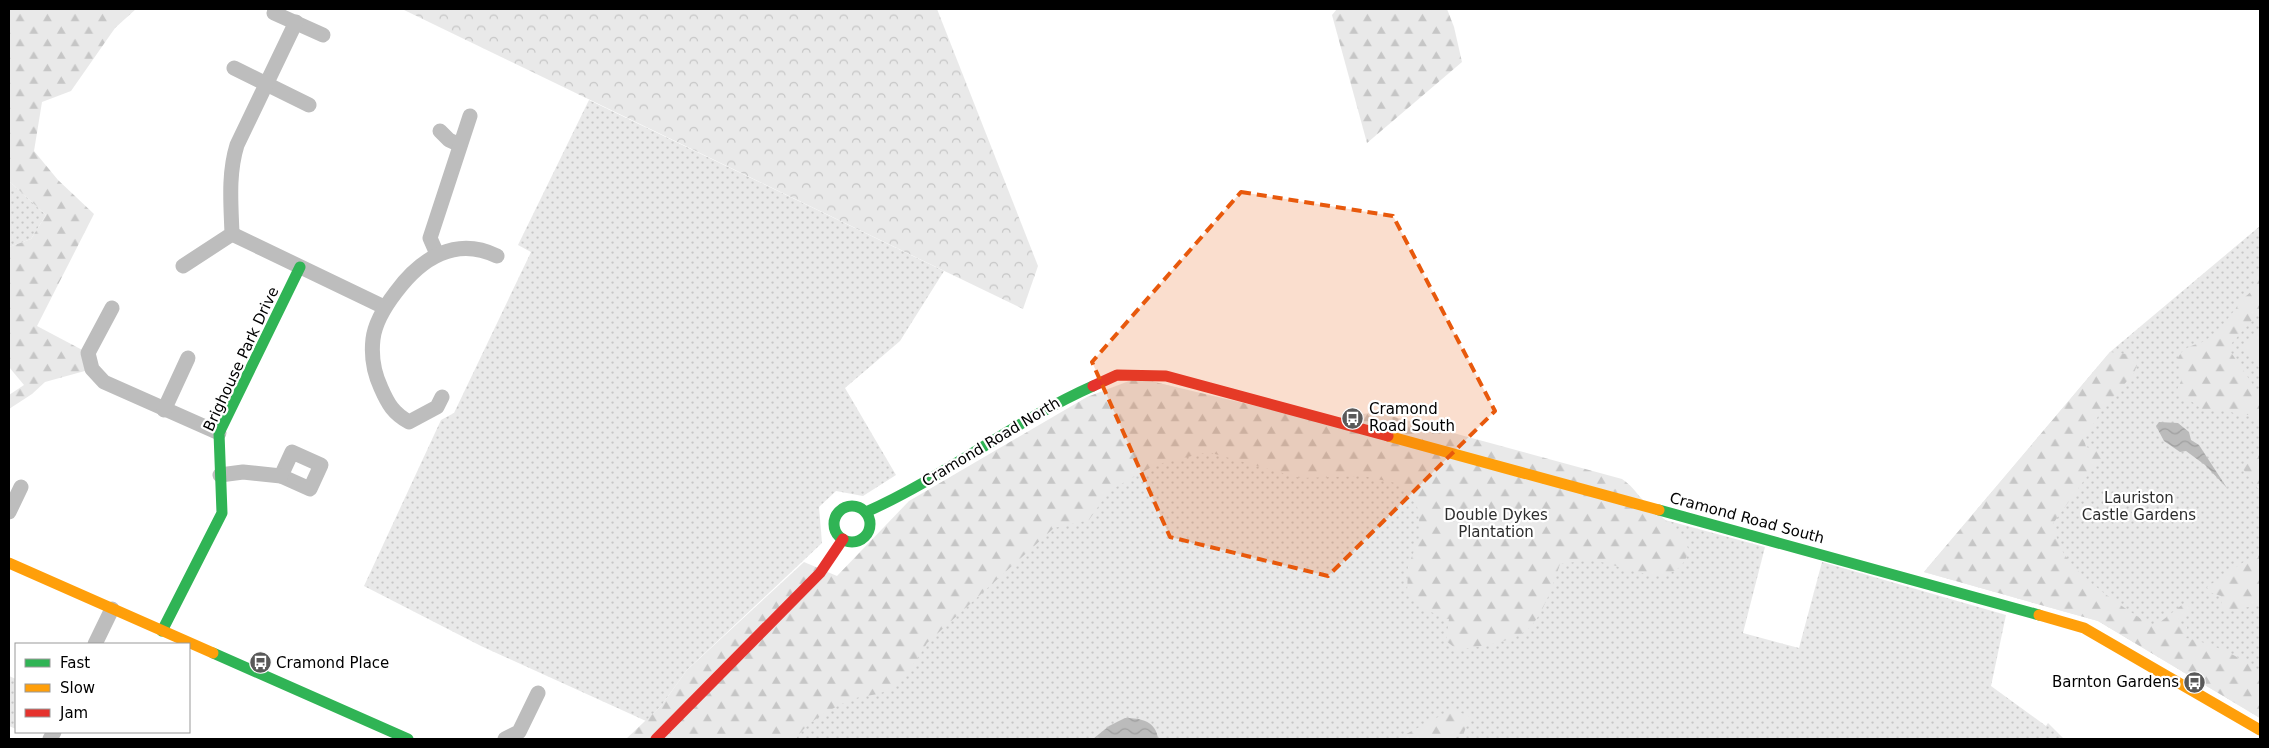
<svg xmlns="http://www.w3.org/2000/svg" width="2269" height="748" font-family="'DejaVu Sans',sans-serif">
	<defs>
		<pattern id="grass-dots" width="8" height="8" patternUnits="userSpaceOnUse" patternTransform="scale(1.25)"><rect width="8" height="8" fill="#e9e9e9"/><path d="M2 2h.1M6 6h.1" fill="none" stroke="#c6c6c6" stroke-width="1.8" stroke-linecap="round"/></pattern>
		<pattern id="forest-firs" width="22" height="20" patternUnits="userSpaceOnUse" patternTransform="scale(1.25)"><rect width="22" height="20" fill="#e9e9e9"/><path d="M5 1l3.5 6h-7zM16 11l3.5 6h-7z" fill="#c6c6c6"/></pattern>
		<pattern id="park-crowns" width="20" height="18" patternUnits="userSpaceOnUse" patternTransform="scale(1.25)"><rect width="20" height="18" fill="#e9e9e9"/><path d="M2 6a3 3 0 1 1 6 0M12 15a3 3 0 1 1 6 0" fill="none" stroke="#c6c6c6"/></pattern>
		<pattern id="water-waves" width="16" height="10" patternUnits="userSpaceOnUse" patternTransform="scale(1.25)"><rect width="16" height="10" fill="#bbb"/><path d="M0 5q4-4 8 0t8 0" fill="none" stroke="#9f9f9f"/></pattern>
	</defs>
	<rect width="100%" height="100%" fill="#fff"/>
	<g fill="url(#grass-dots)">
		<path d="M 589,100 L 944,271 L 900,341 L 845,388 L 896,475 L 863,496 L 836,491 L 819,507 L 822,543 L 687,670 L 661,706 L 646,721 L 481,646 L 364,586 L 441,420 L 454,413 L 531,252 L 518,245 Z"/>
		<path d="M 9,181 L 46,215 L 31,239 L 9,247 Z"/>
		<path d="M 2260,226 L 2260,718 L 2098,621 L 1924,572 L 2110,352 Z"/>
		<path d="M 1137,377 L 1765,547 L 1743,633 L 1799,648 L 1822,562 L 2006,615 L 1991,686 L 2046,726 L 2048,723 L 2064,739 L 767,739 Z"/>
		<path d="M 9,676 L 16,679 L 16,729 L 9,726 Z"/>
	</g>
	<g fill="url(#forest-firs)">
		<path d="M 9,9 L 136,9 L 115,28 L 71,91 L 42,102 L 34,151 L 58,180 L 94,214 L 37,326 L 88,353 L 92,369 L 45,382 L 32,394 L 9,409 L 9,395 L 24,385 L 9,367 L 9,247 L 31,239 L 46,215 L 9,181 Z"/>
		<path d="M 1337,9 L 1447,9 L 1454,27 L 1462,62 L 1367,143 L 1332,15 Z"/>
		<path d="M 2260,267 L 2260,311 L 2232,343 L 2230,351 L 2260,395 L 2260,421 L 2249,415 L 2237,415 L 2226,409 L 2202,409 L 2188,399 L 2181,398 L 2176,392 L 2182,379 L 2178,358 C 2185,344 2194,347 2206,340 C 2220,330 2230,316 2240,303 C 2244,297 2251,292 2256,287 L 2253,276 Z"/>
		<path d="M 2110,352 L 2127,354 L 2137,365 L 2134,373 L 2102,410 L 2084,439 L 2086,447 L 2100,451 L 2102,459 L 2098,461 L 2052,525 C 2056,535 2059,545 2064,554 C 2080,579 2128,611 2154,627 L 2183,604 L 2190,607 L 2188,613 L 2175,621 L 2174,625 L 2184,624 L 2187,627 L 2186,638 C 2212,643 2238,656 2260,671 L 2260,718 L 2098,621 L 1924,572 Z"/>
		<path d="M 1137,378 L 1350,428 L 1363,414 L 1376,412 L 1622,479 C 1631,485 1634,490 1641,498 C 1658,516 1678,526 1689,550 C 1676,596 1626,565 1595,561 C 1584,560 1571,563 1560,564 C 1554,582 1543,616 1528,629 C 1513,643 1478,646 1458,650 L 1446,641 L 1449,619 L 1423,609 L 1407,595 L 1408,566 L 1421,534 L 1417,506 L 1400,484 L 1363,476 L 1300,478 L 1208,452 L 1155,465 L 1109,491 L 1089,520 L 1054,528 L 927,643 C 917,661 904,678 887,690 C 878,696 863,695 853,699 C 834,707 807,721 796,739 L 626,739 L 661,706 L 687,670 L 804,562 L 837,576 L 909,501 L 1087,397 Z"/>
		<path d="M 2260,453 L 2260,491 L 2242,468 Z"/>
		<path d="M 2260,551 L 2259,602 L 2254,606 L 2227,611 L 2222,608 L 2221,596 L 2209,592 L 2207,587 Z"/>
		<path d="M 1453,709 L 1470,717 L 1463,735 L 1449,739 L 1397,739 Z"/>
	</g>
	<path fill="url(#park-crowns)" d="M 402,9 L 937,9 L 1038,266 L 1023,309 Z"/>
	<path fill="#e9e9e9" d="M 2260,332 L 2260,369 L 2242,347 Z"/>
	<g fill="url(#water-waves)">
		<path d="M 2159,422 L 2178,423 L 2189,432 L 2191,440 L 2199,445 L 2227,488 L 2205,465 L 2186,451 L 2180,452 L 2164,441 L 2156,426 Z"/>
		<path d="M 1125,718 C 1141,718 1156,721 1158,739 L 1093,739 L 1109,726 Z"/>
	</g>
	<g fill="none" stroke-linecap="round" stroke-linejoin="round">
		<g stroke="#bdbdbd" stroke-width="15">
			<path d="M 274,13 L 323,35"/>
			<path d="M 234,68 L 309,105"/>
			<path d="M 440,131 L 449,140 L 460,145"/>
			<path d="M 232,234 L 384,307"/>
			<path d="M 437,254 L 430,238 L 470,116"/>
			<path d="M 183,266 L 232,234 C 231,204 228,174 237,145 L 296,22"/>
			<path d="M 112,308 L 88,353 L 92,369 L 104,382 L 219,433"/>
			<path d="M 442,397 L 437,407 L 409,422 C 393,413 388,404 381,388 C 374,373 371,356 373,339 C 375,322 386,305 396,292 C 421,258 456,236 497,256"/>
			<path d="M 164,410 L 188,358"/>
			<path d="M 292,452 L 321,465 L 310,489 L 281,476 Z"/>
			<path d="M 220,475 L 243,472 L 281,476"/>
			<path d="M 9,512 L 21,487"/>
			<path d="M 95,644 L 112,609"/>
			<path d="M 50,739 L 54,732"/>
			<path d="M 505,739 L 519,732 L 538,693"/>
		</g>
		<g stroke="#30b455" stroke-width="11">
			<circle cx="852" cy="524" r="18"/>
			<path d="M 1659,510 L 2039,615"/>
			<path d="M 866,512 C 945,477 1014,421 1093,386"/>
			<path d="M 162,631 L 222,513 L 219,433 L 300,267"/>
			<path d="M 213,653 L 408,739"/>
		</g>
		<g stroke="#ff9f0a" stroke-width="11">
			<path d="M 1388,436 L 1659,510"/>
			<path d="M 9,563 L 213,653"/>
			<path d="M 2039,615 L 2084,628 L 2260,730"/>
		</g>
		<g stroke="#e5322d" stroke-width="11">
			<path d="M 1093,386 L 1117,375 L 1166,376 L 1388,436"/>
			<path d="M 656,739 L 820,573 L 843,539"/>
		</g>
	</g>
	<path fill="#e8590c" fill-opacity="0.2" stroke="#e8590c" stroke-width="4" stroke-dasharray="10 6" stroke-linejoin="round" d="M 1241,192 L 1393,216 L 1495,411 L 1328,576 L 1170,537 L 1092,362 Z"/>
	<defs>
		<symbol id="bus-disc" viewBox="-11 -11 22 22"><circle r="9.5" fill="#595959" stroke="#fff"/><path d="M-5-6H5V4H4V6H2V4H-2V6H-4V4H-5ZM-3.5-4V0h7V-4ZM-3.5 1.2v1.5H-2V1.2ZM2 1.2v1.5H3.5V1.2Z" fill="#fff"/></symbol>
	</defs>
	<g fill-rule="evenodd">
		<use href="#bus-disc" x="1340" y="406" width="25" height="25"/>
		<use href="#bus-disc" x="248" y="650" width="25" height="25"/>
		<use href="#bus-disc" x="2182" y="670" width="25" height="25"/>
	</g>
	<g text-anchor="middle" stroke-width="4.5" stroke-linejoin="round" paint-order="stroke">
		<g font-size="15" fill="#000" stroke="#fff">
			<text transform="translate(241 359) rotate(-65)" y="5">Brighouse Park Drive</text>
			<text transform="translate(991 442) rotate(-31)" y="5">Cramond Road North</text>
			<text transform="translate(1747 518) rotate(15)" y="5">Cramond Road South</text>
		</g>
		<g font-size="15" fill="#000" stroke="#fff" text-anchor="start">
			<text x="1369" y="414">Cramond<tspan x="1369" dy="17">Road South</tspan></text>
			<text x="276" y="668">Cramond Place</text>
			<text x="2179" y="687" text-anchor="end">Barnton Gardens</text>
		</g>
		<g font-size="15" fill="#2e2e2e" stroke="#fff">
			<text x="2139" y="503">Lauriston<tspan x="2139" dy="17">Castle Gardens</tspan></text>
			<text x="1496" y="520">Double Dykes<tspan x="1496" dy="17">Plantation</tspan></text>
		</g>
	</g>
	<rect width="2269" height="748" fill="none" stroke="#000000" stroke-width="20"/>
	<rect x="15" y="643" width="175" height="90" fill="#ffffff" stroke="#999999"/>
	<rect x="25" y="659" width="25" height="8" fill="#30b455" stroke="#999999"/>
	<text x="60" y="668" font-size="15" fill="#000000">Fast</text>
	<rect x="25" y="684" width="25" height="8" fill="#ff9f0a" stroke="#999999"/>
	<text x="60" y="693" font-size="15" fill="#000000">Slow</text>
	<rect x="25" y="709" width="25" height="8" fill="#e5322d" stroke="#999999"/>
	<text x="60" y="718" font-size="15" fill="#000000">Jam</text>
</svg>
